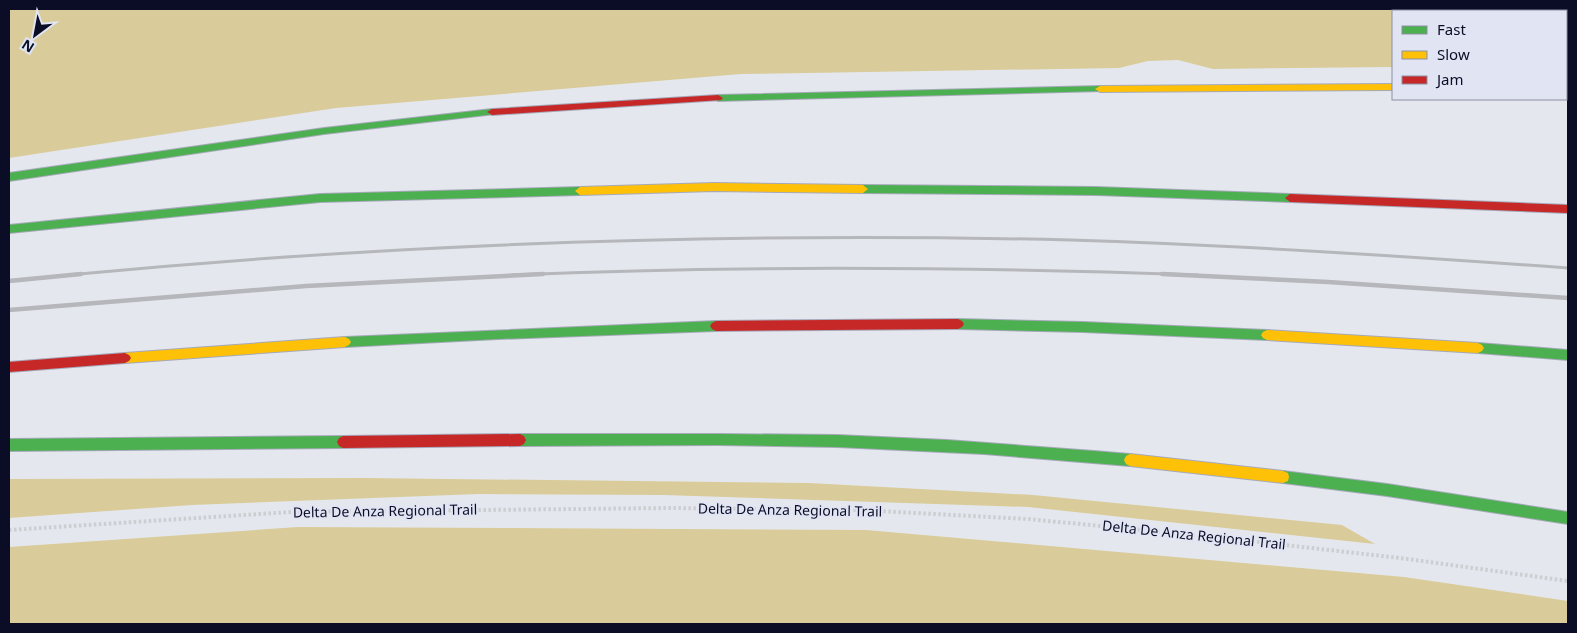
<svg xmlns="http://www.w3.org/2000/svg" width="1577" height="633" font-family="'Noto Sans',sans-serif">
	<rect width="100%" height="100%" fill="#e5e7ef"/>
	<g fill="#d9cc9a">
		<path d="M 9,9 L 1568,9 L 1568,65 L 1566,65 L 1566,11 L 1393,11 L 1393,67 L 1213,69 L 1178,60 L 1148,61 L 1119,68 L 741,74 L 336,108 L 9,158 Z"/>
		<path d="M 365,478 L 809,483 L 1033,495 L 1342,525 L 1375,544 L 1028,507 L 663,495 L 479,494 L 192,505 L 9,518 L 9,479 Z"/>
		<path d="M 298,527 L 866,530 L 1404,577 L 1568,601 L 1568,624 L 9,624 L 9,547 Z"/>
	</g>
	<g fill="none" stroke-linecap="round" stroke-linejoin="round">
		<defs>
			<g id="fast">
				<path d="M 1100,86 L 1103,87 L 1103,91 L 718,101 L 713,98 L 718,95 Z"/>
				<path d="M 492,109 L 497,112 L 495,114 L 324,134 L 9,181 L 9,173 L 324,128 Z"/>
				<path d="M 863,185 L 1096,187 L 1290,194 L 1295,198 L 1290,202 L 1096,195 L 863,193 L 858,189 Z"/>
				<path d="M 580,187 L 585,191 L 580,195 L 320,202 L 9,233 L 9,225 L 320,194 Z"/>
				<path d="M 958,319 L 1083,322 L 1267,330 L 1271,332 L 1273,335 L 1271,338 L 1267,340 L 1083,332 L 958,329 L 954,327 L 952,324 L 954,321 Z"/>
				<path d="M 716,321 L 720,323 L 722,326 L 720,329 L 716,331 L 498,339 L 345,347 L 341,345 L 339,342 L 341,339 L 345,337 Z"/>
				<path d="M 1478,343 L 1568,350 L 1568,360 L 1478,353 L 1474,351 L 1472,348 L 1474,345 Z"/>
				<path d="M 520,434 L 718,434 L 837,435 L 947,440 L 1094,451 L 1130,454 L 1134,456 L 1136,460 L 1134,464 L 1130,466 L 984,454 L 837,447 L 718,445 L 520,446 L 516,444 L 514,440 L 516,436 Z"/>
				<path d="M 343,436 L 347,438 L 349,442 L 347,446 L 343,448 L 9,451 L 9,439 Z"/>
				<path d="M 1283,471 L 1387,484 L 1568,512 L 1568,524 L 1387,496 L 1283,483 L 1278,481 L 1277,477 L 1278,473 Z"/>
			</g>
			<g id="slow">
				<path d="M 1393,84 L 1393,90 L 1100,92 L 1095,89 L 1100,86 Z"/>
				<path d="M 714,183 L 863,185 L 868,189 L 863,193 L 714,191 L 580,195 L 575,191 L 580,187 Z"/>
				<path d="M 1267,330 L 1478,343 L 1482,345 L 1484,348 L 1482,351 L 1478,353 L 1267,340 L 1263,338 L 1261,335 L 1263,332 Z"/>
				<path d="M 345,337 L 349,339 L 351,342 L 349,345 L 345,347 L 125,363 L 121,361 L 119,358 L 121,355 L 125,353 Z"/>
				<path d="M 1130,454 L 1283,471 L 1288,473 L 1289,477 L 1288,481 L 1283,483 L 1130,466 L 1126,464 L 1124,460 L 1126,456 Z"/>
			</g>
			<g id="jam">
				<rect x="1566" y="82" width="2" height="6"/>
				<path d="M 718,95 L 723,98 L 721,100 L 492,115 L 487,112 L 492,109 Z"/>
				<path d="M 1290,194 L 1568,205 L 1568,213 L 1290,202 L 1285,198 Z"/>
				<path d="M 958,319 L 962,321 L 964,324 L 962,327 L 958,329 L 716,331 L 712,329 L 710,326 L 712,323 L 716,321 Z"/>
				<path d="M 125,353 L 129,355 L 131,358 L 129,361 L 125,363 L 9,372 L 9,362 Z"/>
				<path d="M 520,434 L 524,436 L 526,440 L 524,444 L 520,446 L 343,448 L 339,446 L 337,442 L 339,438 L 343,436 Z"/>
			</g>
		</defs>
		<use href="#fast" stroke="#a6a9b9" stroke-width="2"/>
		<use href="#slow" stroke="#a6a9b9" stroke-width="2"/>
		<use href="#jam" stroke="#a6a9b9" stroke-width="2"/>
		<path stroke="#cdced1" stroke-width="4" stroke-dasharray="2.5 2.5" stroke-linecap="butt" d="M 9,530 L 291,512 L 671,508 L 859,510 L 1028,519 L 1214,537 L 1400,558 L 1568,581"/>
		<use href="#fast" fill="#4caf50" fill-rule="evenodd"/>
		<use href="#slow" fill="#ffc107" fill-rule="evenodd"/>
		<use href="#jam" fill="#c62828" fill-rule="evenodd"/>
		<g stroke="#b5b7ba" stroke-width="3">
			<path d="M 68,275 C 401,243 736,232 1071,240 C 1237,245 1402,256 1568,268"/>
			<path d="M 512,275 C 741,265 969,267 1198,275"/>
		</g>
		<g stroke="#b5b7ba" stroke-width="4.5">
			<path d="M 1162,274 L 1328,282 L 1568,298"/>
			<path d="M 9,281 L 81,274"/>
			<path d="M 9,310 L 306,286 L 543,274"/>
		</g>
	</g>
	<g text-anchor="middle" stroke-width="4" stroke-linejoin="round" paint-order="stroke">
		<g font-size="14" fill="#0a0d25" stroke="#e1e5f3">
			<text transform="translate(790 510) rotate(1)" y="5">Delta De Anza Regional Trail</text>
			<text transform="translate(385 511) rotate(-1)" y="5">Delta De Anza Regional Trail</text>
			<text transform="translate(1194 535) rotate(6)" y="5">Delta De Anza Regional Trail</text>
		</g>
	</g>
	<rect width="1577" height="633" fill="none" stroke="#0a0d25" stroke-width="20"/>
	<rect x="1392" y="10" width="175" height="90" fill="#e1e5f3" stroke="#8b8fa1"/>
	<rect x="1402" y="26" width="25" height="8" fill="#4caf50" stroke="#8b8fa1"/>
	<text x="1437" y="35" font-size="15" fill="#0a0d25">Fast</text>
	<rect x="1402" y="51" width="25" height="8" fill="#ffc107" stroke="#8b8fa1"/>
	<text x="1437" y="60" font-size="15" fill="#0a0d25">Slow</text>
	<rect x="1402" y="76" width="25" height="8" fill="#c62828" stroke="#8b8fa1"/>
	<text x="1437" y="85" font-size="15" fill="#0a0d25">Jam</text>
	<g transform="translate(35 35) rotate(212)" stroke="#e1e5f3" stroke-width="4" paint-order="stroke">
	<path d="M0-4L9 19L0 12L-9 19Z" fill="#0a0d25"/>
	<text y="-8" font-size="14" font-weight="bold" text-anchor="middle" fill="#0a0d25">N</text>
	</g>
</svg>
